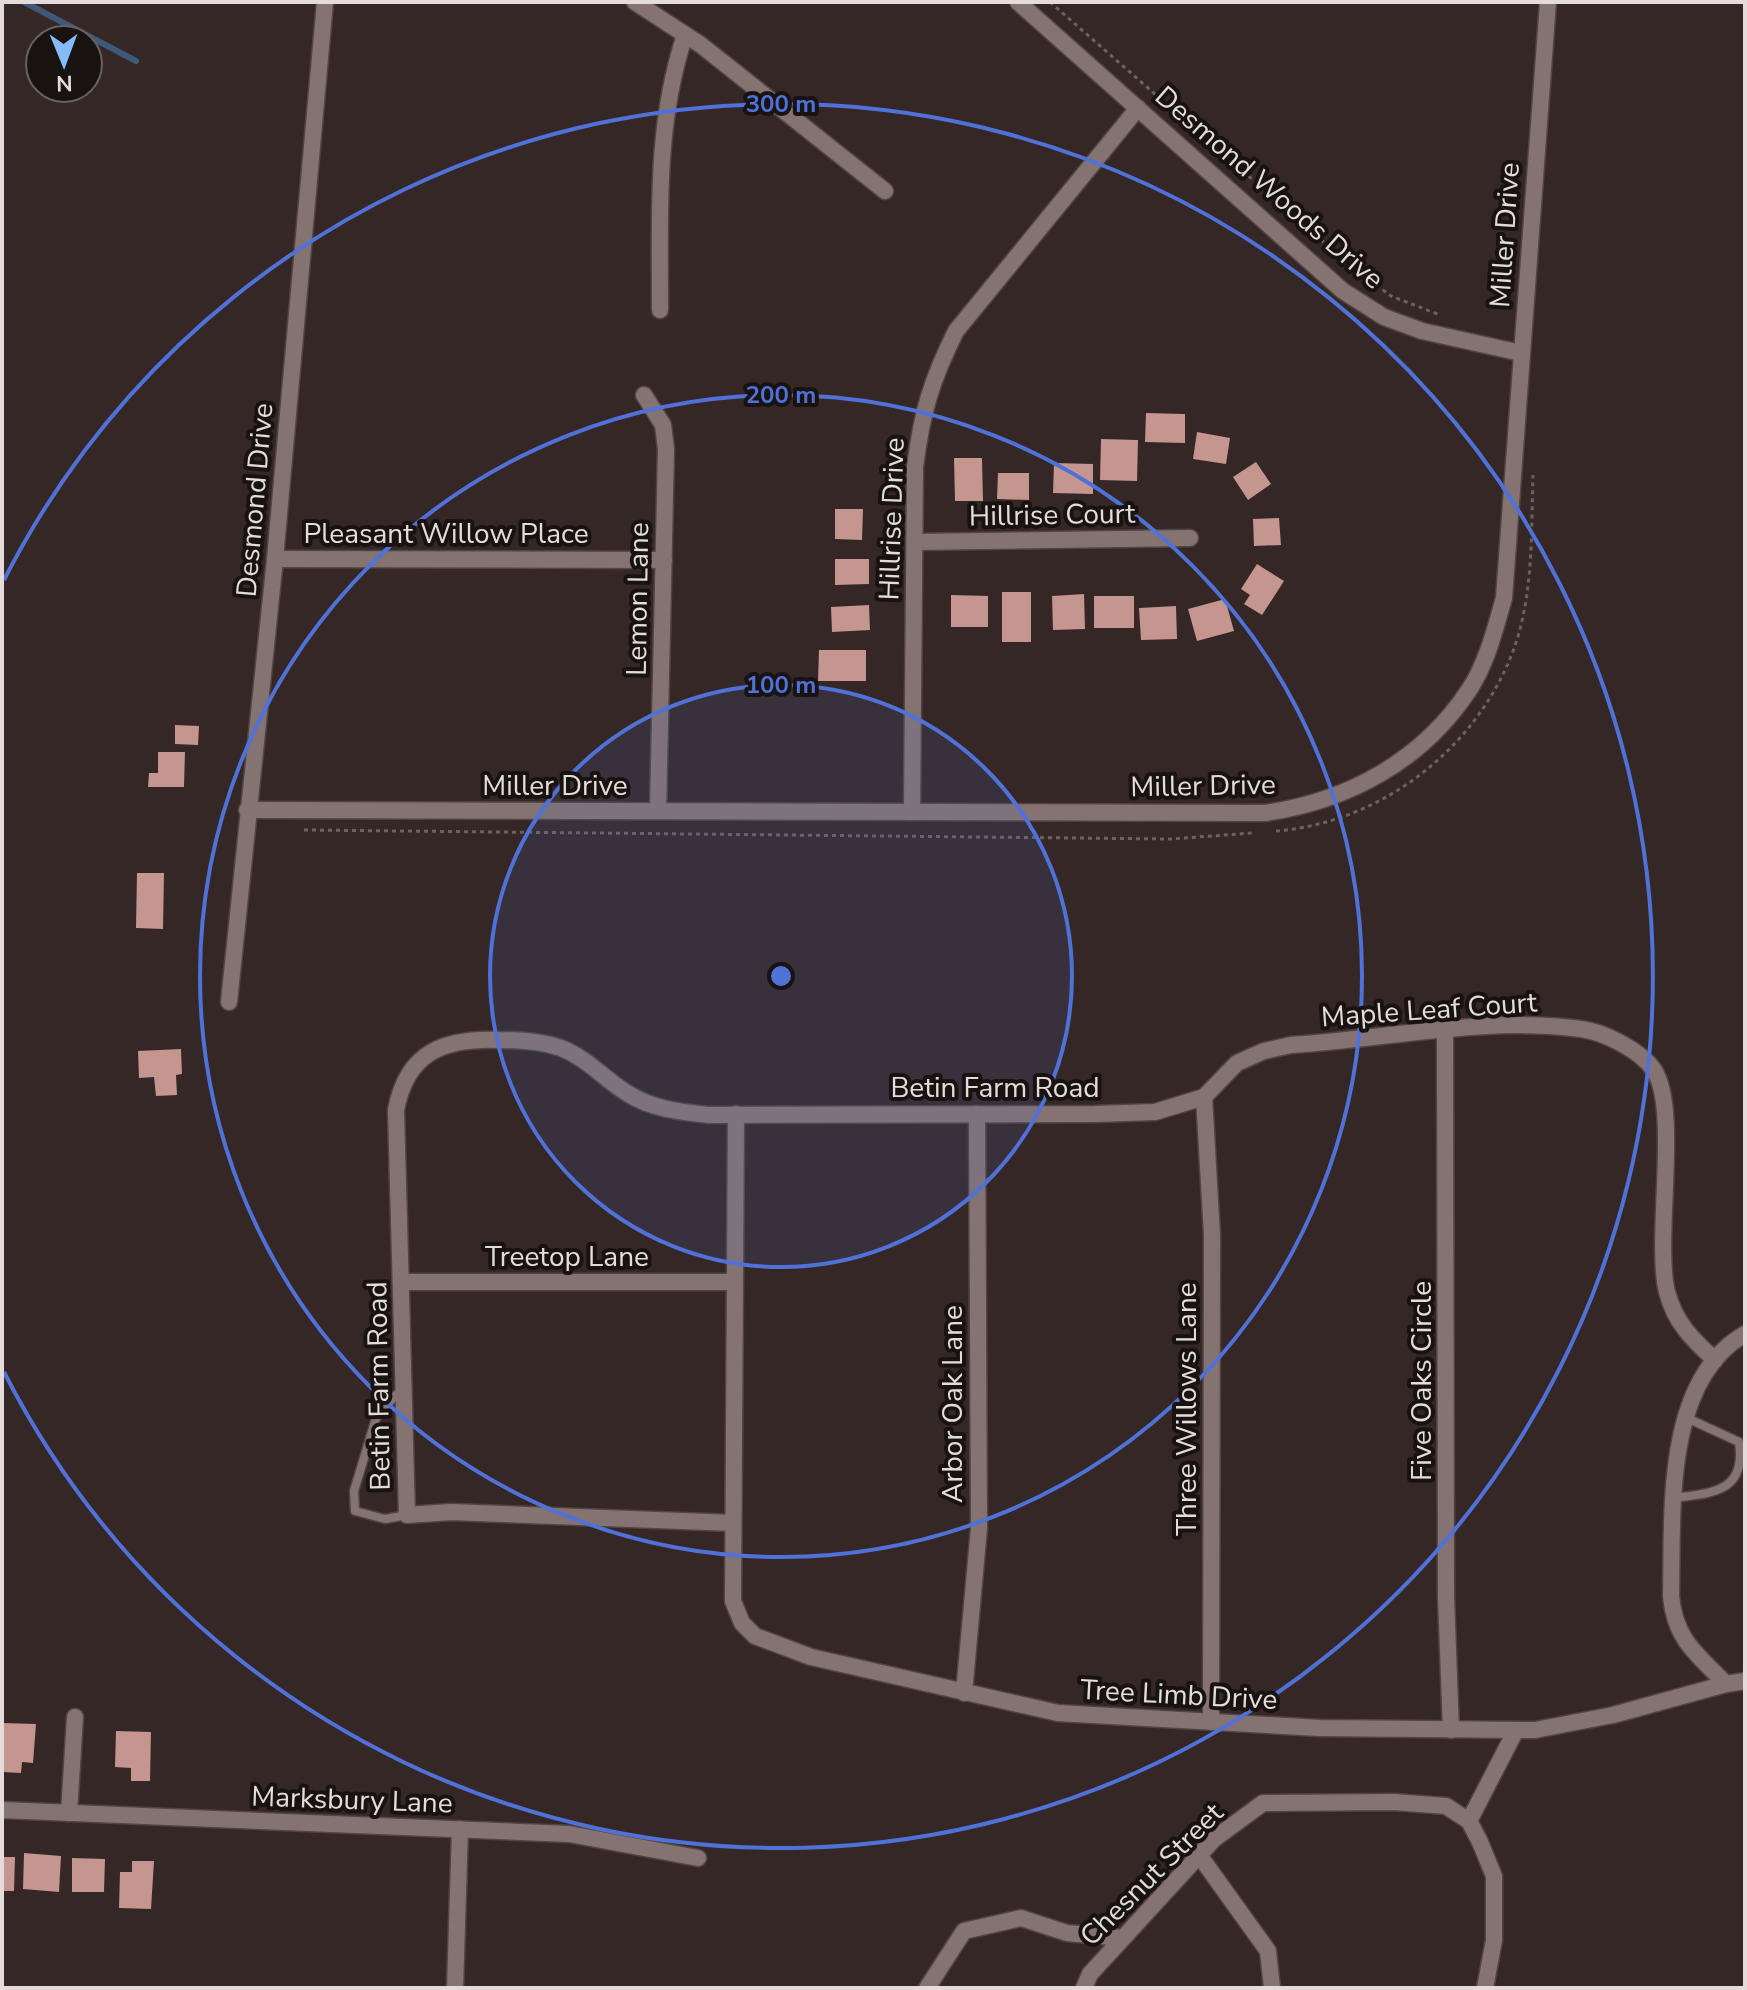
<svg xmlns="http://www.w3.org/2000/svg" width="1747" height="1990" font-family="'Nunito Sans',sans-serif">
	<rect width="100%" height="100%" fill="#352726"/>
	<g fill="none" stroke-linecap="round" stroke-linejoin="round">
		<path stroke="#3f5978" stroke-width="6" d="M 24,2 L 136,61"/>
	</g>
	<g fill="#c5958f">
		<path d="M 1146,413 L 1185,414 L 1185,443 L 1145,442 Z"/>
		<path d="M 1197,432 L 1230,438 L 1226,464 L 1193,459 Z"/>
		<path d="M 1101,439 L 1138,440 L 1137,481 L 1100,480 Z"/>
		<path d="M 954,458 L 982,458 L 983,501 L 955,501 Z"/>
		<path d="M 1256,462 L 1271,484 L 1248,500 L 1233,477 Z"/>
		<path d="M 1054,463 L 1093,464 L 1093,494 L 1053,493 Z"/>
		<path d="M 998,473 L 1029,473 L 1029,500 L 997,499 Z"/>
		<path d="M 835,509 L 863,509 L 862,540 L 835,539 Z"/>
		<path d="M 1279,518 L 1281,545 L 1254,546 L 1253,519 Z"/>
		<path d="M 835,559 L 869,559 L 869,584 L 835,585 Z"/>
		<path d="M 1257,564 L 1284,581 L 1262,615 L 1244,604 L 1250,595 L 1241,589 Z"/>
		<rect x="1002" y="592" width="29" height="50"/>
		<path d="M 1084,594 L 1085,629 L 1053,630 L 1052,596 Z"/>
		<path d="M 951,595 L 988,596 L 988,627 L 951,627 Z"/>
		<rect x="1094" y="596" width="40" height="32"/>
		<path d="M 1225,599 L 1234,631 L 1197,641 L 1188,609 Z"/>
		<path d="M 869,605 L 870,630 L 832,632 L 831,607 Z"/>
		<path d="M 1176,606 L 1177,639 L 1141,640 L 1139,608 Z"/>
		<path d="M 819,650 L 866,650 L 866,681 L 818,681 Z"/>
		<path d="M 175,725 L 199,726 L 198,745 L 175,744 Z"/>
		<path d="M 158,752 L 185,752 L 184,787 L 148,787 L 149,773 L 158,773 Z"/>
		<path d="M 137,873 L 164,873 L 163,929 L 136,928 Z"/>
		<path d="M 181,1049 L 182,1074 L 176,1075 L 177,1095 L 156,1096 L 154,1077 L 139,1078 L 138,1051 Z"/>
		<path d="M 2,1723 L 36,1724 L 33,1763 L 22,1762 L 21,1773 L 2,1772 Z"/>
		<path d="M 116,1731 L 151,1732 L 150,1781 L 131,1781 L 131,1768 L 115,1767 Z"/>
		<path d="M 24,1853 L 61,1856 L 59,1892 L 23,1889 Z"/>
		<path d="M 2,1857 L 15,1857 L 14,1891 L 2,1891 Z"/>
		<path d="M 72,1858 L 105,1859 L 104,1892 L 72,1892 Z"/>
		<path d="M 132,1861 L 154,1861 L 151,1909 L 119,1908 L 120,1872 L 132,1872 Z"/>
	</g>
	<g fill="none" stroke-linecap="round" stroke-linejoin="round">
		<defs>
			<g id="lane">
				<path d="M 401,1390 L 377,1415 L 354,1491 L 355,1511 L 385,1519 L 407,1515"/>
				<path d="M 1674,1498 C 1710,1493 1747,1493 1739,1442 L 1687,1418"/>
			</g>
			<g id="street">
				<path d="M 635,2 L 701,45 L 885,191"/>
				<path d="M 1018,2 L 1343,291 L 1384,317 L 1422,331 L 1521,353"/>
				<path d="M 660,310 C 660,217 655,124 685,35"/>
				<path d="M 644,395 L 663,425 L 666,449 L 658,811"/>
				<path d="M 915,542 L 1190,538"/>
				<path d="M 275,559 L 664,560"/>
				<path d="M 247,810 L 1265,813 C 1348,801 1422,761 1469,690 C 1487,663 1495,629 1504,598 L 1548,2"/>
				<path d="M 912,812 L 915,467 C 922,412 931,381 956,331 L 1138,108"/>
				<path d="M 229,1002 L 275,559 L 325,2"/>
				<path d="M 1445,1031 L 1446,1597 L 1451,1730"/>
				<path d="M 1204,1097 L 1212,1235 L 1211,1722"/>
				<path d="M 736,1114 L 733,1601 L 742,1623 L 755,1636 L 811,1657 L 1058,1713 L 1320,1728 L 1535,1730 L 1613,1715 L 1726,1684"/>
				<path d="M 402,1282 L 732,1282"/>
				<path d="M 1745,1334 C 1663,1381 1673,1514 1671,1596 C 1675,1640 1697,1654 1726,1684 L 1745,1681"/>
				<path d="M 733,1523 L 451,1512 L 407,1515 L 396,1110 C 407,1051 445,1038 500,1040 C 520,1040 541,1041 561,1048 C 587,1058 604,1079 627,1093 C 651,1109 681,1112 709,1115 L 1095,1114 L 1155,1112 L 1204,1097 L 1237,1063 L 1264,1051 L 1291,1045 C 1387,1039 1486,1016 1581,1029 C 1604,1032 1640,1050 1654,1070 C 1680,1110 1654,1240 1667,1292 C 1675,1323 1693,1340 1715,1360"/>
				<path d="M 964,1693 L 979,1528 L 977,1114"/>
				<path d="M 2,1810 L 569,1834 L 698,1858"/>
				<path d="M 69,1813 L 75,1717"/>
				<path d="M 1469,1821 L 1516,1730"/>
				<path d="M 1199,1855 L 1268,1951 L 1272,1988"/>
				<path d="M 455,1988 L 460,1829"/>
				<path d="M 927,1988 L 964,1931 L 1021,1918 L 1067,1933 L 1123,1938"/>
				<path d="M 1084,1988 L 1090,1974 L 1214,1839 L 1263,1803 L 1394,1802 L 1446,1806 L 1469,1821 L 1480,1842 L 1494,1876 L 1494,1940 L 1485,1988"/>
			</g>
		</defs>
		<use href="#lane" stroke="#504544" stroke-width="11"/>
		<use href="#street" stroke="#504544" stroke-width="19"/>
		<g stroke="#6d6160" stroke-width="3" stroke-dasharray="4 4" stroke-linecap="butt">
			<path d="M 1050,2 L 1351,266 L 1391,296 L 1440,315"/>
			<path d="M 304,830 L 1171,839 L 1252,833"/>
			<path d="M 1276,831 C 1377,823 1469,755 1509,661 C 1534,604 1531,536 1533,475"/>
		</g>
		<use href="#lane" stroke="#847371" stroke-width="8"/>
		<use href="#street" stroke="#847371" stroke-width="16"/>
	</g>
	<circle cx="781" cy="976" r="291" fill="#4f71d8" fill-opacity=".12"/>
	<g fill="none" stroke="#4f71d8" stroke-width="4">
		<circle cx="781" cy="976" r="291"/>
		<circle cx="781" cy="976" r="581"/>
		<path d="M4 580A872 872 0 1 1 4 1372"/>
	</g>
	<g text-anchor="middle" stroke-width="8" stroke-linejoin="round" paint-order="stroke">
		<g font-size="28" fill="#e4dbda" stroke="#181211">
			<text transform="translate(1270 187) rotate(41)" y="10">Desmond Woods Drive</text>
			<text transform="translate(1504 235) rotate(-86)" y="10">Miller Drive</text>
			<text transform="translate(254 500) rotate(-85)" y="10">Desmond Drive</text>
			<text transform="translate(1052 514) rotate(-1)" y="10">Hillrise Court</text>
			<text transform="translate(891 519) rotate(-88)" y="10">Hillrise Drive</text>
			<text x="446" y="543">Pleasant Willow Place</text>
			<text transform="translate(637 599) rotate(-89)" y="10">Lemon Lane</text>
			<text x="555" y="795">Miller Drive</text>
			<text transform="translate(1203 785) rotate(-1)" y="10">Miller Drive</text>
			<text transform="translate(1429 1009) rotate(-4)" y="10">Maple Leaf Court</text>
			<text x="995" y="1097">Betin Farm Road</text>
			<text x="567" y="1266">Treetop Lane</text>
			<text transform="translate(1421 1381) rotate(-90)" y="10">Five Oaks Circle</text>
			<text transform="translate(378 1386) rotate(-91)" y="10">Betin Farm Road</text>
			<text transform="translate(952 1404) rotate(-90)" y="10">Arbor Oak Lane</text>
			<text transform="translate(1186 1409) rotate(-90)" y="10">Three Willows Lane</text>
			<text transform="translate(1179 1694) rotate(3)" y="10">Tree Limb Drive</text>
			<text transform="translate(352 1799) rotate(2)" y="10">Marksbury Lane</text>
			<text transform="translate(1151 1874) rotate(-45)" y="10">Chesnut Street</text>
		</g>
	</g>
	<circle cx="781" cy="976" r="12" fill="#4f71d8" stroke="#181211" stroke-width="4"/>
	<g font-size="24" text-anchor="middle" font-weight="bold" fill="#4f71d8" stroke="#181211" stroke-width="8" stroke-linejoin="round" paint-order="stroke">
		<text x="781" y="112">300 m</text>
		<text x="781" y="403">200 m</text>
		<text x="781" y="693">100 m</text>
	</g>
	<rect width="1747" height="1990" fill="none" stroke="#e4dbda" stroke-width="8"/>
	<g transform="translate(64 64) rotate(179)"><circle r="38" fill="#181211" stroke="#6a6261" stroke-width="2"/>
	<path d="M0-6L14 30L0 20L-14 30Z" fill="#86bbfb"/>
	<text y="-12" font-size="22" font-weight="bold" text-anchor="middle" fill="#e4dbda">N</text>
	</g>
</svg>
